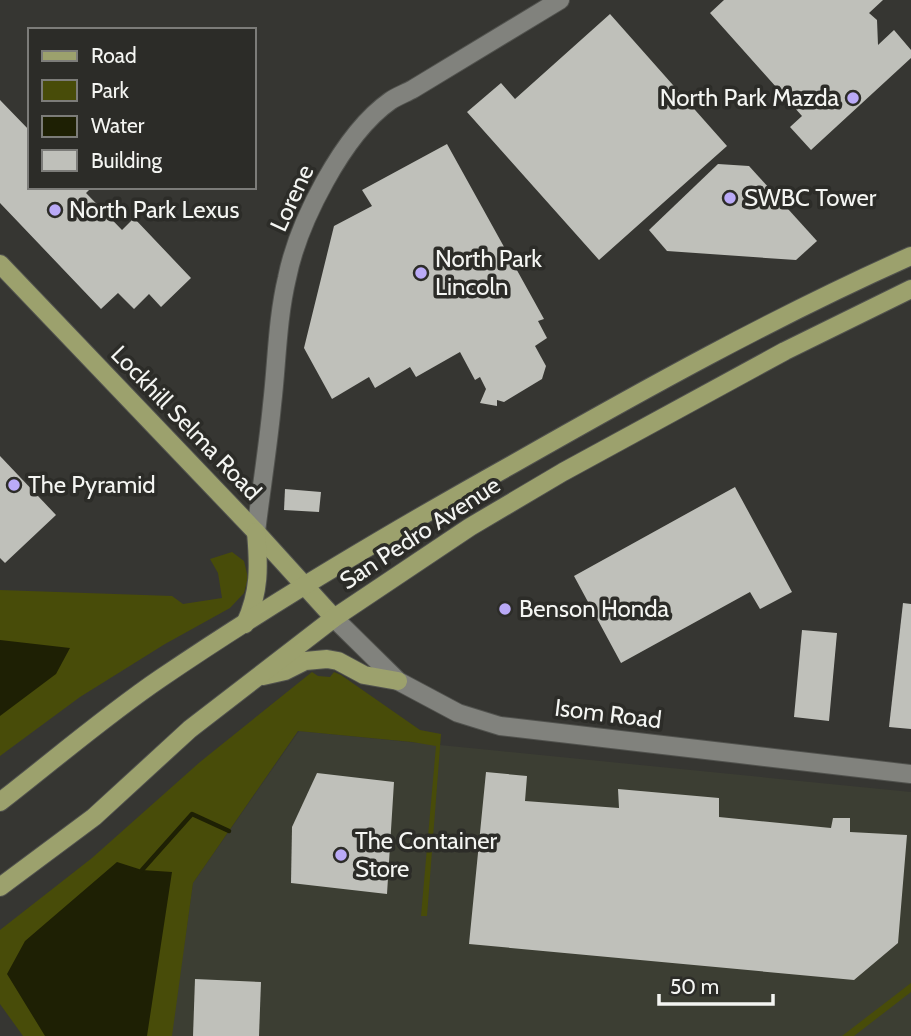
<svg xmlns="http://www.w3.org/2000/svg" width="911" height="1036" font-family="Cabin,sans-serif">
	<rect width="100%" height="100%" fill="#363632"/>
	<path fill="#3c3e33" d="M 299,731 L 911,792 L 911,1036 L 171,1036 L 193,883 Z"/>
	<g fill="#484c09">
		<path d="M 232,552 L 244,561 L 248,578 L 244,593 L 230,608 L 165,644 L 80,697 L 0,756 L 0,590 L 172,596 L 183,604 L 222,598 L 218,573 L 210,559 Z"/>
		<path d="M 312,672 L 318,676 L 330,677 L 334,672 L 341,675 L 420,730 L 441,734 L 427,916 L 421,916 L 436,746 L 412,742 L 298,731 L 193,883 L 172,1036 L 23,1036 L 0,1004 L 0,930 L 92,858 L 200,762 Z"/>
		<path d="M 911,983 L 911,992 L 854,1036 L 842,1036 Z"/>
	</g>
	<g fill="#1e2004">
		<path d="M 0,640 L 70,648 L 56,674 L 0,716 Z"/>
		<path d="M 117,862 L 142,870 L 172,872 L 147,1036 L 45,1036 L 7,974 L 25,941 Z"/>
	</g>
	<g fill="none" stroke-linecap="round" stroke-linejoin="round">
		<path stroke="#1e2004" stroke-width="4.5" d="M 142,870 L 192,814 L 229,831"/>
	</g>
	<g fill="#bfc0ba">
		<path d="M 724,0 L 883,0 L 869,13 L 877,20 L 878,45 L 894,30 L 911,50 L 911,58 L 811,150 L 790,127 L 802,116 L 710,13 Z"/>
		<path d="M 610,14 L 727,146 L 599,260 L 467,112 L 501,83 L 515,99 Z"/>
		<path d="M 0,100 L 30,131 L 30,187 L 92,187 L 86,193 L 122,230 L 134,218 L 191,278 L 161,307 L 149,294 L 134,309 L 118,293 L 101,309 L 0,203 Z"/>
		<path d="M 447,144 L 544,319 L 538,321 L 547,338 L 535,346 L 546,366 L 542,379 L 504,402 L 497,400 L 497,406 L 480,403 L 486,389 L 480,377 L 475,380 L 460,352 L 416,377 L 410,367 L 375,388 L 369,377 L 332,399 L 304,348 L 334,226 L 372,206 L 362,190 Z"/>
		<path d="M 718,164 L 749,166 L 817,241 L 796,260 L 667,251 L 649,230 Z"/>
		<path d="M 0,456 L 56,515 L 5,563 L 0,558 Z"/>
		<path d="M 735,487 L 792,592 L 760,609 L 750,592 L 621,663 L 574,576 Z"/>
		<path d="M 285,489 L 321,492 L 319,512 L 284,510 Z"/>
		<path d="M 903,603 L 911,604 L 911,729 L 889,727 Z"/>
		<path d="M 802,630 L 837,633 L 829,721 L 794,717 Z"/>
		<path d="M 486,772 L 527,776 L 525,801 L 619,808 L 618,789 L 719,798 L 719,817 L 831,828 L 833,818 L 850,818 L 850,832 L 907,835 L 898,943 L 854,980 L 469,944 Z"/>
		<path d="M 317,773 L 394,782 L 387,894 L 291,883 L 292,827 Z"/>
		<path d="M 195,979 L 261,982 L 259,1036 L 193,1036 Z"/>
	</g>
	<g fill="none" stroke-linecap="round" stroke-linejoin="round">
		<defs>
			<g id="minor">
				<path d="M 256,532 C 261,490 268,447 272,405 C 277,363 277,320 287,278 C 298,223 343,134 390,101 C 397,96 406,93 413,89 L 560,0"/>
				<path d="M 334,618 L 398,681 L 458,713 L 500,726 L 911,774"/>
			</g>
			<g id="major">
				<path d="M 0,264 L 256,532 L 334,618"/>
				<path d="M 245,624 C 260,592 259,566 256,532"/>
				<path d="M 263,676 L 285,671 L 305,661 L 327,659 L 338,661 L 364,675 L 398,681"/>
				<path d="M 0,802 C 53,761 105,716 161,678 C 274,601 393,531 513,464 C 643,390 774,317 911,256"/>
				<path d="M 0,887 L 94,817 L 190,729 L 334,618 L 470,527 L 563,472 L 785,351 L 911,289"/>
			</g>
		</defs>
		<use href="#minor" stroke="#51524e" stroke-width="20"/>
		<use href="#major" stroke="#51524e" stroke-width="20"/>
		<use href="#minor" stroke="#81827d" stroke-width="18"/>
		<use href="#major" stroke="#9ca16d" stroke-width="18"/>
	</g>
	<g fill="#baaaf7" stroke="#2c2c28" stroke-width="2.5">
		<circle cx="853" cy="98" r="7"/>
		<circle cx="730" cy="198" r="7"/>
		<circle cx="55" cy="210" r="7"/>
		<circle cx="421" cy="273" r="7"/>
		<circle cx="14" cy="485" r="7"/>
		<circle cx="505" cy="609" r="7"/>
		<circle cx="341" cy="855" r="7"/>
	</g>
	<g text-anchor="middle" stroke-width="7" stroke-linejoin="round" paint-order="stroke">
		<g font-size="24" fill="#f4f5f2" stroke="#2c2c28" text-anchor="start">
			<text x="839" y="106" text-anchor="end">North Park Mazda</text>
			<text x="744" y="206">SWBC Tower</text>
			<text x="69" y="218">North Park Lexus</text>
			<text x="435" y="267">North Park<tspan x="435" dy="28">Lincoln</tspan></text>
			<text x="28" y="493">The Pyramid</text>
			<text x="519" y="617">Benson Honda</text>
			<text x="355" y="849">The Container<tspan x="355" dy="28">Store</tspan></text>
		</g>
		<g font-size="24" fill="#f4f5f2" stroke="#2c2c28">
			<text transform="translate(292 198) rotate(-65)" y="8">Lorene</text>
			<text transform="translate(186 423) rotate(46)" y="8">Lockhill Selma Road</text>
			<text transform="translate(420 533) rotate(-33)" y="8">San Pedro Avenue</text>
			<text transform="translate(608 714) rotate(7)" y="8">Isom Road</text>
		</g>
	</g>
	<rect x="28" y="28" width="228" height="161" fill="#2c2c28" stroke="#7c7c79" stroke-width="2"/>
	<rect x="42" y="51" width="35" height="10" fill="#9ca16d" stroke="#7c7c79" stroke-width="2"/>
	<text x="91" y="63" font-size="21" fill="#f4f5f2">Road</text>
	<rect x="42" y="80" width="35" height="21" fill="#484c09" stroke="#7c7c79" stroke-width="2"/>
	<text x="91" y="98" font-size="21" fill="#f4f5f2">Park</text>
	<rect x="42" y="116" width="35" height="21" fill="#1e2004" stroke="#7c7c79" stroke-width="2"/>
	<text x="91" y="133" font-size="21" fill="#f4f5f2">Water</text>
	<rect x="42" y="150" width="35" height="21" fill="#bfc0ba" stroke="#7c7c79" stroke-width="2"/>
	<text x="91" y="168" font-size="21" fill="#f4f5f2">Building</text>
	<path d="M659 994v10h114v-10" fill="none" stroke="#f4f5f2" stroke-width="3.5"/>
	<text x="670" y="994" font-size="21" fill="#f4f5f2" stroke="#2c2c28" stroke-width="5" paint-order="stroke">50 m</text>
</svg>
